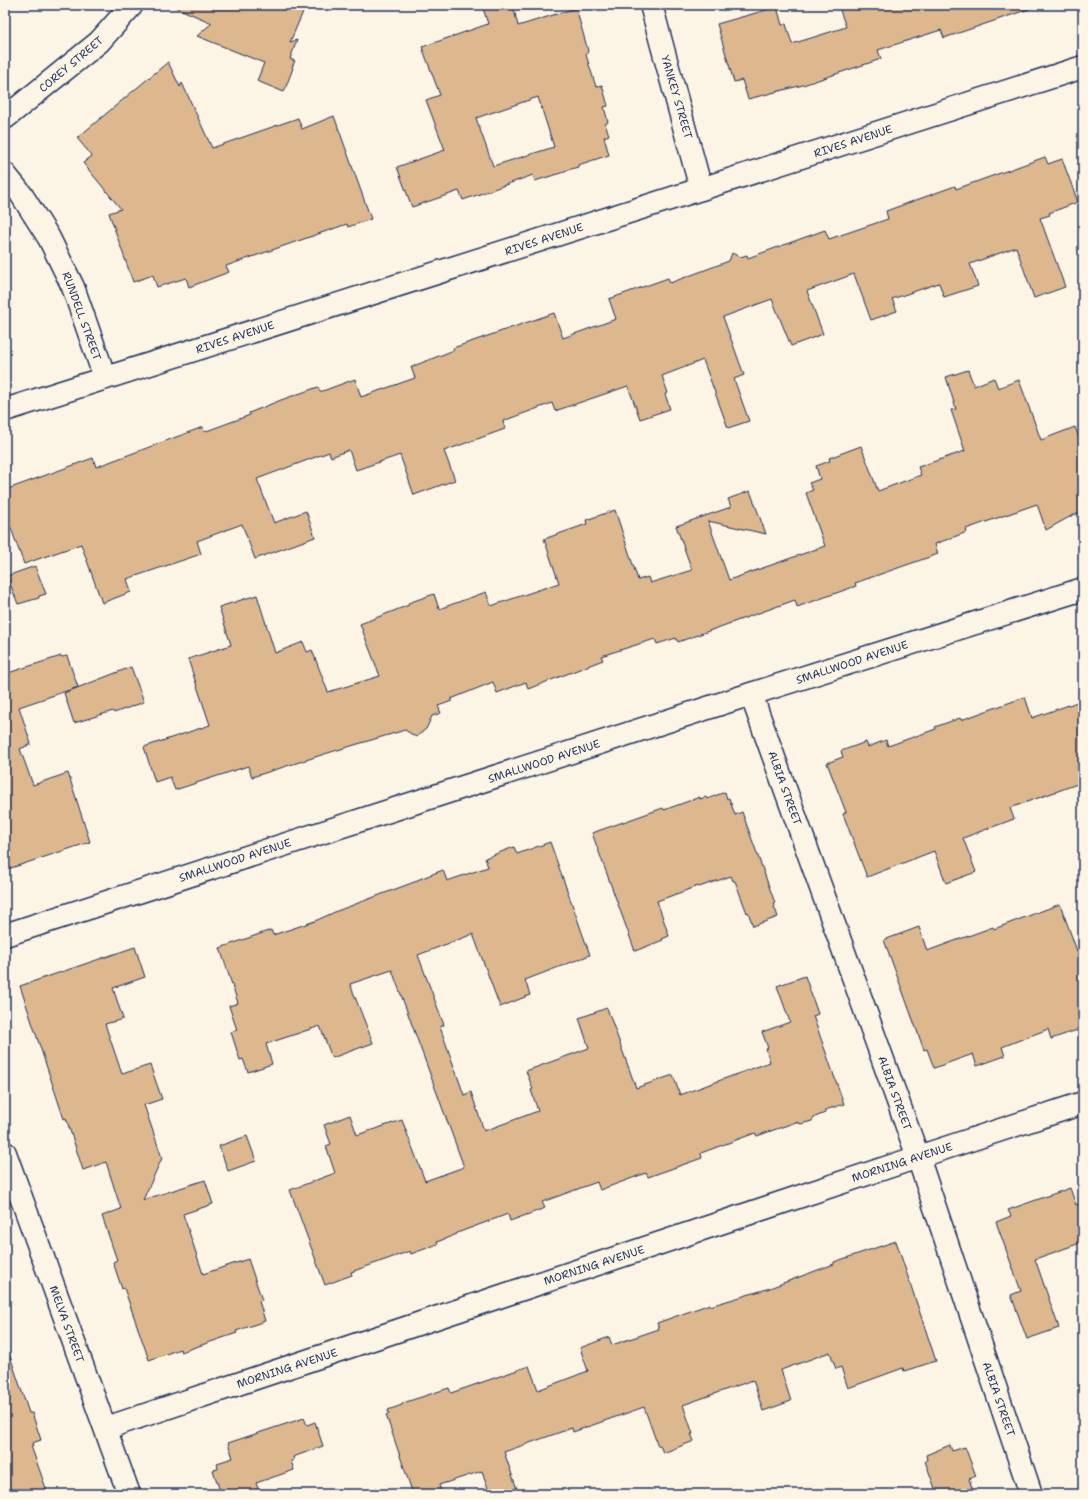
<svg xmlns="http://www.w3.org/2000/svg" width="1088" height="1499" font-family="'Shantell Sans',sans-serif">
	<rect width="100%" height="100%" fill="#fcf5e5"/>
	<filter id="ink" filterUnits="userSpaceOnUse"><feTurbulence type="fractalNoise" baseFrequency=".025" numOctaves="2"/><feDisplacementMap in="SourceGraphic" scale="8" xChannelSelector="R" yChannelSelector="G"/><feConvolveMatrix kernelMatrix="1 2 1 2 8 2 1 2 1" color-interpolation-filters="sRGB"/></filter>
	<g filter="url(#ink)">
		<g fill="#ddb88e" stroke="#1b2f5e" fill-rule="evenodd">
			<path d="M 170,5 L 306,5 L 290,42 L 297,40 L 290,59 L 295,61 L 292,67 L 293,68 L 284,92 L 257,81 L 264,63 L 197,36 L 212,23 Z"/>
			<path d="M 482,5 L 513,5 L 518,26 L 576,8 L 588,51 L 586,55 L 596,87 L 602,85 L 608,106 L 604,107 L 608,122 L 605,124 L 609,135 L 604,137 L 609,155 L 578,165 L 578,167 L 564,171 L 564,172 L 535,181 L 533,175 L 463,200 L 459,191 L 412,207 L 397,167 L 445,150 L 426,100 L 440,95 L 422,47 L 488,24 ZM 538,97 L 554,147 L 493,166 L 476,118 Z"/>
			<path d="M 838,5 L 1029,5 L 1029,9 L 944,38 L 941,30 L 878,50 L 881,59 L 803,85 L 748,99 L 742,80 L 734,82 L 717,24 L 777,7 L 782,25 L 786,24 L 792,44 L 846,27 Z"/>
			<path d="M 168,62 L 180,87 L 182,83 L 212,148 L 298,118 L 302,129 L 334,116 L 371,219 L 348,227 L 347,224 L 226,266 L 229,272 L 189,287 L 186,278 L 157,287 L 153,275 L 133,282 L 109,213 L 121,209 L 83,163 L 92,156 L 77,138 Z"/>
			<path d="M 1045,157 L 1048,164 L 1062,159 L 1078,202 L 1049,213 L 1050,215 L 1040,218 L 1065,287 L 1034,298 L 1016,247 L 970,264 L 978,286 L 944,297 L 939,283 L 892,299 L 897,311 L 871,320 L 854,274 L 807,291 L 823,334 L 791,346 L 772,299 L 723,317 L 744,375 L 734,379 L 749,421 L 728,428 L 703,360 L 662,376 L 668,393 L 665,394 L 670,409 L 640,419 L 628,386 L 555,411 L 552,403 L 503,421 L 505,429 L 444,451 L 455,480 L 414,495 L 400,455 L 356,470 L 349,450 L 331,457 L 329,452 L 257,479 L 274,523 L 306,511 L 315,537 L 255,559 L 242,524 L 197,541 L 201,554 L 127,579 L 131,592 L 102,603 L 81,544 L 24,564 L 5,512 L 5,490 L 93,458 L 96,467 L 203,427 L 204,432 L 250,415 L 249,413 L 281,400 L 318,387 L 320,392 L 355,379 L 361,397 L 415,378 L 411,367 L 454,350 L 453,348 L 554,313 L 563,338 L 616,319 L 609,299 L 668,278 L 670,283 L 729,261 L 732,253 L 740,257 L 747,255 L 748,258 L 825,230 L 829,239 L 888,219 L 886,211 L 955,186 L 956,189 Z"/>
			<path d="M 968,370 L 974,386 L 994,378 L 998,388 L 1019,380 L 1041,440 L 1075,427 L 1083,448 L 1083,512 L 1073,515 L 1046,530 L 1037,504 L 966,529 L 967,532 L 935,544 L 938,554 L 855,583 L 856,586 L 797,607 L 795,600 L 678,642 L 676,638 L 657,644 L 655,639 L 601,656 L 603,660 L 528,689 L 526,682 L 497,693 L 493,682 L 451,699 L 452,701 L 438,706 L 441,713 L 432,716 L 426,729 L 416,737 L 405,730 L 331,752 L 252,777 L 248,766 L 175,790 L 170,777 L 155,782 L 144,747 L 210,725 L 188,659 L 231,645 L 219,607 L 257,595 L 275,653 L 303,642 L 307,652 L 312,650 L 328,692 L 380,676 L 360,624 L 409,605 L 408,603 L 434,594 L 439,609 L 486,592 L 491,606 L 559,583 L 544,539 L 587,524 L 586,520 L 615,510 L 638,580 L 648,577 L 650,583 L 692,570 L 676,526 L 731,507 L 728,499 L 750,491 L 766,534 L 708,521 L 729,580 L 825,546 L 806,493 L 813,490 L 809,483 L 820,479 L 816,466 L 830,461 L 829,458 L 861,446 L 878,491 L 921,475 L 918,467 L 965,451 L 951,410 L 956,409 L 946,377 Z"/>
			<path d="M 35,566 L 46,594 L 39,596 L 39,598 L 18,604 L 7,576 Z"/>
			<path d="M 61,656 L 62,657 L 67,656 L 78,687 L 19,707 L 31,744 L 20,749 L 33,785 L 68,773 L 90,842 L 5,870 L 5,674 Z"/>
			<path d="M 131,667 L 144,702 L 114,713 L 113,711 L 74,723 L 64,693 Z"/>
			<path d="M 1025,697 L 1032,718 L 1083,700 L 1083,782 L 1010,808 L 1014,819 L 963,838 L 976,872 L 946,883 L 934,851 L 867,877 L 843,814 L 846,812 L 827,763 L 843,757 L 841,751 L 866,742 L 868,747 L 886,740 L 888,746 L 936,729 L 935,727 L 960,718 L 961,720 Z"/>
			<path d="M 725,792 L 727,799 L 729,798 L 735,815 L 742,812 L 775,903 L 773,903 L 778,917 L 753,926 L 748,912 L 747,913 L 735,881 L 733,881 L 731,876 L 699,887 L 698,886 L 657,901 L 669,936 L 662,939 L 663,940 L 635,951 L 592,833 L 663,808 L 664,810 L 700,797 L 700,799 L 706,797 L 707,799 Z"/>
			<path d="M 550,842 L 590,955 L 525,980 L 530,995 L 500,1007 L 473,934 L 418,955 L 444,1025 L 440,1027 L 464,1095 L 471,1092 L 484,1131 L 538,1111 L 531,1090 L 533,1089 L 526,1071 L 589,1048 L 579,1018 L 607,1008 L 636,1088 L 673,1075 L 680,1095 L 770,1062 L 766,1049 L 768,1048 L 762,1032 L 790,1022 L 777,986 L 805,976 L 818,1014 L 813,1016 L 844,1104 L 825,1110 L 825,1113 L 815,1117 L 812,1121 L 801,1124 L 796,1122 L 757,1136 L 755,1133 L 701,1153 L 702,1158 L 648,1177 L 646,1173 L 600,1190 L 597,1182 L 542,1202 L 545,1208 L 510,1221 L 508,1214 L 457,1233 L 457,1234 L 437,1242 L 438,1244 L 411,1254 L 410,1251 L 351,1272 L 352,1275 L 325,1285 L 290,1190 L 335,1173 L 326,1146 L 331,1144 L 324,1125 L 350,1115 L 357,1135 L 402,1120 L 425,1181 L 464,1167 L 392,970 L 350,984 L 373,1043 L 332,1058 L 320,1026 L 266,1044 L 272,1064 L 248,1072 L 243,1059 L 240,1060 L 231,1032 L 237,1030 L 229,1006 L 238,1003 L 220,948 L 271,930 L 273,935 L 315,921 L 337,911 L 417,881 L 417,880 L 443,870 L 447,881 L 488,867 L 485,858 L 514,847 L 517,854 Z"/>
			<path d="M 1060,904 L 1077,951 L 1083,949 L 1083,1028 L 1051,1039 L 1048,1029 L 1002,1047 L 1005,1056 L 977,1066 L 973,1054 L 934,1068 L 927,1049 L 924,1050 L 884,940 L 919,927 L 927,951 L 993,927 L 994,929 Z"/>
			<path d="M 135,947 L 145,977 L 113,988 L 123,1019 L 105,1024 L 122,1074 L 150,1065 L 162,1099 L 144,1105 L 162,1158 L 143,1200 L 205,1180 L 213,1204 L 183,1214 L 203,1274 L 248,1259 L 262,1300 L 259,1301 L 265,1321 L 236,1331 L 237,1333 L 181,1352 L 180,1349 L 149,1360 L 124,1288 L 122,1289 L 113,1262 L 117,1260 L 102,1216 L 121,1209 L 106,1162 L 83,1170 L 66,1118 L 64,1119 L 20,986 Z"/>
			<path d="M 247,1136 L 256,1161 L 228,1171 L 219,1146 Z"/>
			<path d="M 1070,1188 L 1076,1205 L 1083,1202 L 1083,1242 L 1035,1259 L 1059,1328 L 1027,1339 L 1011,1295 L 1021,1291 L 996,1222 L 1011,1216 L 1008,1210 Z"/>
			<path d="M 896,1241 L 936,1361 L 904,1371 L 903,1368 L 848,1388 L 841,1367 L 836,1369 L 830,1352 L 781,1370 L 791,1401 L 763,1411 L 753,1380 L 683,1405 L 693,1434 L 691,1434 L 694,1441 L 663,1453 L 660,1445 L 658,1446 L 644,1407 L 573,1432 L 572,1428 L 504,1452 L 517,1489 L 503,1494 L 490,1494 L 482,1471 L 439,1485 L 442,1494 L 413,1494 L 386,1415 L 389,1414 L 388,1410 L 402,1405 L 403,1403 L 449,1388 L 451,1393 L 529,1366 L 538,1390 L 588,1371 L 580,1348 L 609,1337 L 612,1345 L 659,1329 L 657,1323 L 710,1304 L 710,1306 L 767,1289 L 834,1264 L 834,1262 Z"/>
			<path d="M 9,1353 L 29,1413 L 32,1413 L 41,1440 L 32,1443 L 33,1446 L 31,1446 L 48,1494 L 5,1494 L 5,1354 Z"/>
			<path d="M 304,1418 L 307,1425 L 315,1422 L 323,1446 L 293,1457 L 294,1460 L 291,1461 L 294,1470 L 256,1483 L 260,1494 L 221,1494 L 213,1470 L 218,1469 L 217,1463 L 233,1458 L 228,1443 Z"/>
			<path d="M 950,1445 L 952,1451 L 965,1447 L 976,1476 L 969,1479 L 974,1494 L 937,1494 L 925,1461 L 927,1460 L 926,1455 Z"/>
		</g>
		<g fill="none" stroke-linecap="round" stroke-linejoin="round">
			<defs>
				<g id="minor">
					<path d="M 651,5 L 701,189"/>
					<path d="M 5,118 L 99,42 L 132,5"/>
					<path d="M 5,174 L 21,194 L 49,238 L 73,287 L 105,378"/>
					<path d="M 5,410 L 701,189 L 1083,67"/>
					<path d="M 751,694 L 918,1157 L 1031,1494"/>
					<path d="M 5,935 L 751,694 L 1083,589"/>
					<path d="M 5,1153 L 129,1494"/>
					<path d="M 106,1428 L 918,1157 L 1083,1103"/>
				</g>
			</defs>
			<use href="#minor" stroke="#1b2f5e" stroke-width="25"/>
			<use href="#minor" stroke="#fcf5e5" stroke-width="22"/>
		</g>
	</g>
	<g text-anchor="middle" stroke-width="4" stroke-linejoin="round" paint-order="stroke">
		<g font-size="11" fill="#1b2f5e" stroke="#fcf5e5">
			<text transform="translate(71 64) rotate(-40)" y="4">COREY STREET</text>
			<text transform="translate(677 97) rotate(74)" y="4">YANKEY STREET</text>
			<text transform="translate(853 141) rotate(-18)" y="4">RIVES AVENUE</text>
			<text transform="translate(544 239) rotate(-18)" y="4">RIVES AVENUE</text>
			<text transform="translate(82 316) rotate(70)" y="4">RUNDELL STREET</text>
			<text transform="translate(235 337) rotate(-18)" y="4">RIVES AVENUE</text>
			<text transform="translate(852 662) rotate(-18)" y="4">SMALLWOOD AVENUE</text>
			<text transform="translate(544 761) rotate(-18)" y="4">SMALLWOOD AVENUE</text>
			<text transform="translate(785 788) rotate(70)" y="4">ALBIA STREET</text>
			<text transform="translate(235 860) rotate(-18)" y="4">SMALLWOOD AVENUE</text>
			<text transform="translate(895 1093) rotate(70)" y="4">ALBIA STREET</text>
			<text transform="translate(902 1162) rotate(-18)" y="4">MORNING AVENUE</text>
			<text transform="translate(594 1265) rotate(-18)" y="4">MORNING AVENUE</text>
			<text transform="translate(67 1324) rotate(70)" y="4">MELVA STREET</text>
			<text transform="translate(287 1368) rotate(-18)" y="4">MORNING AVENUE</text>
			<text transform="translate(999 1399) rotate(71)" y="4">ALBIA STREET</text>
		</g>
	</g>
	<rect width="1088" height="1499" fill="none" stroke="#fcf5e5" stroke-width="20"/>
	<rect x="10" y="10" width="1068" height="1479" fill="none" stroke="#1b2f5e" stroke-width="1.5" filter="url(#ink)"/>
</svg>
